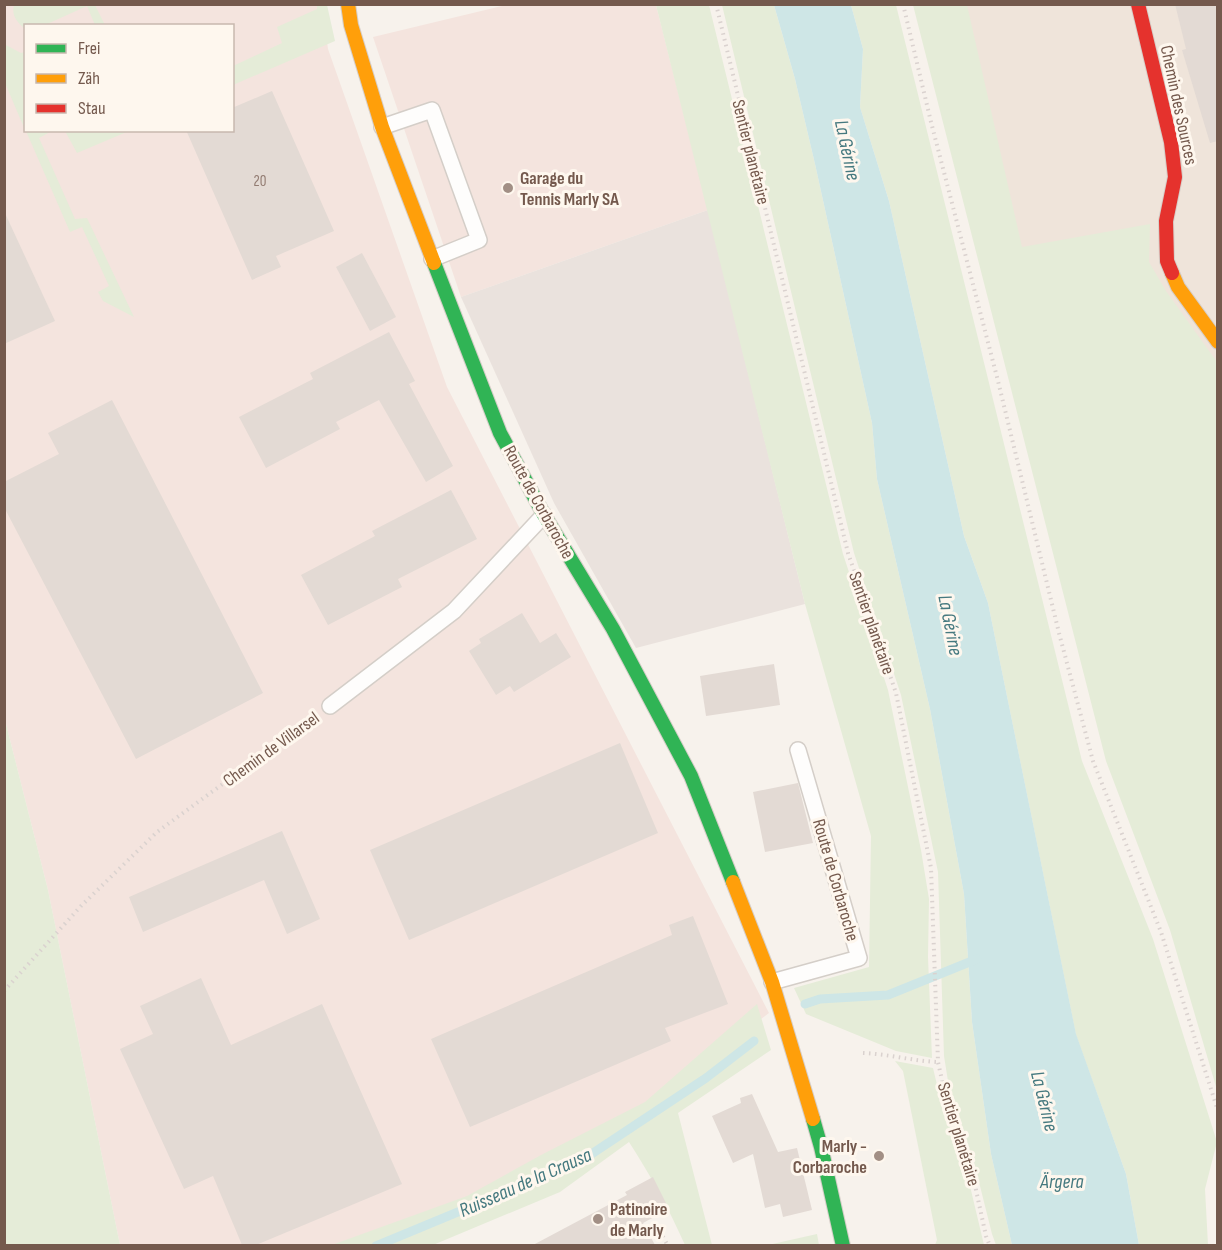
<svg xmlns="http://www.w3.org/2000/svg" width="1222" height="1250" font-family="'Sofia Sans Condensed',sans-serif">
	<rect width="100%" height="100%" fill="#f7f2ec"/>
	<path fill="#efe4da" d="M 960,5 L 1217,5 L 1217,503 L 1017,251 Z"/>
	<g fill="#f4e4de" fill-rule="evenodd">
		<path d="M 4,5 L 322,5 L 328,49 L 447,387 L 769,1013 L 640,1111 L 471,1200 L 347,1245 L 120,1245 L 48,890 L 5,720 ZM 26,26 L 232,26 L 232,130 L 26,130 Z"/>
		<path d="M 506,5 L 656,5 L 708,210 L 461,297 L 373,37 Z"/>
	</g>
	<path fill="#eae2dd" d="M 708,210 L 805,604 L 636,648 L 554,503 L 461,297 Z"/>
	<g fill="#e5ecd8">
		<path d="M 14,5 L 95,5 L 105,25 L 95,25 L 87,6 L 45,25 L 26,26 L 25,29 C 17,22 11,15 14,5 Z"/>
		<path d="M 317,5 L 327,5 L 335,41 L 233,85 L 233,66 L 282,43 L 277,27 L 317,9 Z"/>
		<path d="M 656,5 L 709,5 L 843,554 L 888,690 L 921,850 L 929,899 L 928,957 L 932,1058 L 896,1051 L 806,1014 L 794,988 L 869,967 L 871,836 L 805,604 Z"/>
		<path d="M 722,5 L 774,5 L 795,79 L 815,164 L 872,423 L 877,479 L 930,709 L 964,894 L 972,1022 L 991,1154 L 1012,1245 L 996,1245 L 992,1234 L 974,1162 L 951,1100 L 944,1056 L 938,872 L 901,695 L 854,553 Z"/>
		<path d="M 851,5 L 896,5 L 1082,761 L 1153,939 L 1217,1142 L 1205,1189 L 1208,1245 L 1139,1245 L 1126,1174 L 1076,1035 L 988,603 L 964,536 L 889,201 L 860,107 L 863,49 Z"/>
		<path d="M 913,5 L 967,5 L 1022,247 L 1150,224 L 1149,262 L 1166,291 L 1217,362 L 1217,1090 L 1170,930 L 1106,761 Z"/>
		<path d="M 4,44 L 21,53 L 25,52 L 25,130 L 5,83 Z"/>
		<path d="M 26,131 L 52,131 L 39,138 L 75,219 L 87,218 L 134,317 L 103,301 L 98,292 L 109,286 L 82,227 L 70,232 Z"/>
		<path d="M 65,131 L 129,131 L 77,153 Z"/>
		<path d="M 5,720 L 48,890 L 120,1245 L 5,1245 Z"/>
		<path d="M 757,1004 L 771,1050 L 678,1113 L 712,1245 L 685,1245 C 669,1209 651,1176 629,1142 L 560,1192 L 433,1245 L 329,1246 L 467,1196 L 541,1155 L 645,1102 Z"/>
		<path d="M 895,1061 L 933,1068 L 942,1106 L 965,1165 L 984,1245 L 935,1245 L 937,1240 L 903,1071 Z"/>
		<path d="M 817,1234 L 819,1245 L 768,1245 Z"/>
	</g>
	<path fill="#cee6e6" d="M 774,5 L 851,5 L 863,49 L 860,107 L 889,201 L 964,536 L 988,603 L 1076,1034 L 1126,1174 L 1139,1245 L 1012,1245 L 991,1154 L 972,1022 L 964,894 L 930,709 L 877,479 L 872,423 L 815,164 L 795,79 Z"/>
	<g fill="none" stroke-linecap="round" stroke-linejoin="round">
		<g stroke="#cee6e6" stroke-width="9">
			<path d="M 805,1004 L 820,999 L 888,995 L 977,959"/>
			<path d="M 376,1246 L 581,1161 L 706,1078 L 754,1041"/>
		</g>
	</g>
	<g fill="#e3dad4">
		<path d="M 1175,4 L 1218,4 L 1218,141 L 1210,143 L 1182,50 L 1186,49 Z"/>
		<path d="M 272,91 L 334,231 L 276,256 L 281,267 L 252,280 L 186,130 L 232,130 L 232,108 Z"/>
		<path d="M 4,211 L 55,321 L 4,344 Z"/>
		<path d="M 362,253 L 396,317 L 370,331 L 336,267 Z"/>
		<path d="M 389,332 L 415,381 L 409,384 L 453,466 L 426,482 L 379,400 L 336,422 L 340,429 L 266,468 L 239,417 L 313,379 L 310,373 Z"/>
		<path d="M 112,400 L 263,693 L 136,759 L 4,507 L 4,482 L 59,454 L 48,433 Z"/>
		<path d="M 451,490 L 477,539 L 398,579 L 402,587 L 328,625 L 301,575 L 375,536 L 372,531 Z"/>
		<path d="M 522,613 L 540,643 L 556,633 L 571,657 L 514,692 L 510,686 L 496,695 L 469,651 L 481,643 L 479,639 Z"/>
		<path d="M 774,664 L 780,705 L 706,716 L 700,676 Z"/>
		<path d="M 620,743 L 658,833 L 409,940 L 370,850 Z"/>
		<path d="M 798,783 L 813,843 L 765,852 L 753,792 Z"/>
		<path d="M 282,831 L 320,919 L 287,934 L 264,880 L 143,932 L 129,897 Z"/>
		<path d="M 693,916 L 728,1004 L 665,1028 L 671,1041 L 470,1127 L 431,1039 L 672,935 L 669,925 Z"/>
		<path d="M 201,978 L 231,1045 L 322,1004 L 402,1184 L 256,1245 L 242,1245 L 213,1176 L 184,1189 L 120,1049 L 153,1034 L 140,1006 Z"/>
		<path d="M 752,1094 L 778,1152 L 797,1148 L 812,1210 L 783,1217 L 780,1204 L 765,1208 L 753,1154 L 733,1163 L 712,1116 L 741,1103 L 740,1098 Z"/>
		<path d="M 653,1177 L 669,1209 L 643,1223 L 655,1245 L 533,1245 L 627,1195 L 625,1192 Z"/>
	</g>
	<g fill="none" stroke-linecap="round" stroke-linejoin="round">
		<defs>
			<g id="lane">
				<path d="M 382,127 L 432,110 L 479,240 L 432,259"/>
				<path d="M 330,706 L 454,611 L 544,515"/>
				<path d="M 772,982 L 859,958 L 798,750"/>
			</g>
			<g id="fast">
				<path d="M 434,263 L 500,433 L 544,515 L 613,629 L 691,776 L 733,882"/>
				<path d="M 813,1119 L 821,1147 L 843,1246"/>
			</g>
			<g id="slow">
				<path d="M 348,4 L 351,25 L 382,127 L 434,263"/>
				<path d="M 1172,273 L 1178,287 L 1218,342"/>
				<path d="M 733,882 L 772,982 L 813,1119"/>
			</g>
			<path id="jam" d="M 1138,4 L 1171,142 L 1175,177 L 1166,221 L 1167,261 L 1172,273"/>
		</defs>
		<use href="#lane" stroke="#d4cec8" stroke-width="18"/>
		<use href="#fast" stroke="#d6cec8" stroke-width="16"/>
		<use href="#slow" stroke="#d6cec8" stroke-width="16"/>
		<use href="#jam" stroke="#d6cec8" stroke-width="16"/>
		<g stroke="#dad2cf" stroke-width="4" stroke-dasharray="1.5 4.5" stroke-linecap="butt">
			<path d="M 716,4 L 848,553 L 896,693 L 931,868 L 938,1062 L 947,1103 L 971,1167 L 986,1236 L 990,1246"/>
			<path d="M 903,4 L 931,122 L 998,381 L 1059,633 L 1093,761 L 1161,932 L 1218,1111"/>
			<path d="M 4,991 L 81,906 L 157,832 L 313,718"/>
			<path d="M 863,1053 C 888,1054 913,1061 938,1062"/>
			<path d="M 657,1226 L 668,1246"/>
		</g>
		<use href="#lane" stroke="#fefdfc" stroke-width="15"/>
		<use href="#fast" stroke="#30b455" stroke-width="14"/>
		<use href="#slow" stroke="#ff9f0a" stroke-width="14"/>
		<use href="#jam" stroke="#e5322d" stroke-width="14"/>
	</g>
	<g fill="#a28f85" stroke="#fef7ee" stroke-width="2">
		<circle cx="508" cy="188" r="6"/>
		<circle cx="879" cy="1156" r="6"/>
		<circle cx="598" cy="1219" r="6"/>
	</g>
	<g text-anchor="middle" stroke-width="6" stroke-linejoin="round" paint-order="stroke">
		<g font-size="15" fill="#927b71">
			<text x="260" y="186">20</text>
		</g>
		<g font-size="18" fill="#74594d" stroke="#fef7ee">
			<text transform="translate(1179 105) rotate(78)" y="6">Chemin des Sources</text>
			<text transform="translate(751 152) rotate(76)" y="6">Sentier planétaire</text>
			<text transform="translate(539 502) rotate(61)" y="6">Route de Corbaroche</text>
			<text transform="translate(872 623) rotate(71)" y="6">Sentier planétaire</text>
			<text transform="translate(271 749) rotate(-36)" y="6">Chemin de Villarsel</text>
			<text transform="translate(836 880) rotate(74)" y="6">Route de Corbaroche</text>
			<text transform="translate(959 1134) rotate(73)" y="6">Sentier planétaire</text>
		</g>
		<g font-size="18" font-weight="bold" fill="#74594d" stroke="#fef7ee" text-anchor="start">
			<text x="520" y="184">Garage du<tspan x="520" dy="21">Tennis Marly SA</tspan></text>
			<text x="867" y="1152" text-anchor="end">Marly -<tspan x="867" dy="21">Corbaroche</tspan></text>
			<text x="610" y="1215">Patinoire<tspan x="610" dy="21">de Marly</tspan></text>
		</g>
		<g font-size="20" font-style="italic" fill="#45797f" stroke="#fef7ee">
			<text transform="translate(848 150) rotate(78)" y="7">La Gérine</text>
			<text transform="translate(951 625) rotate(79)" y="7">La Gérine</text>
			<text transform="translate(1045 1101) rotate(76)" y="7">La Gérine</text>
			<text x="1062" y="1188">Ärgera</text>
			<text transform="translate(525 1182) rotate(-24)" y="7">Ruisseau de la Crausa</text>
		</g>
	</g>
	<rect width="1222" height="1250" fill="none" stroke="#74594d" stroke-width="12"/>
	<rect x="24" y="24" width="210" height="108" fill="#fef7ee" stroke="#c7b8ae" stroke-width="1.5"/>
	<rect x="36" y="44" width="30" height="9" fill="#30b455" stroke="#c7b8ae" stroke-width="1.5"/>
	<text x="78" y="54" font-size="18" fill="#74594d">Frei</text>
	<rect x="36" y="74" width="30" height="9" fill="#ff9f0a" stroke="#c7b8ae" stroke-width="1.5"/>
	<text x="78" y="84" font-size="18" fill="#74594d">Zäh</text>
	<rect x="36" y="104" width="30" height="9" fill="#e5322d" stroke="#c7b8ae" stroke-width="1.5"/>
	<text x="78" y="114" font-size="18" fill="#74594d">Stau</text>
</svg>
